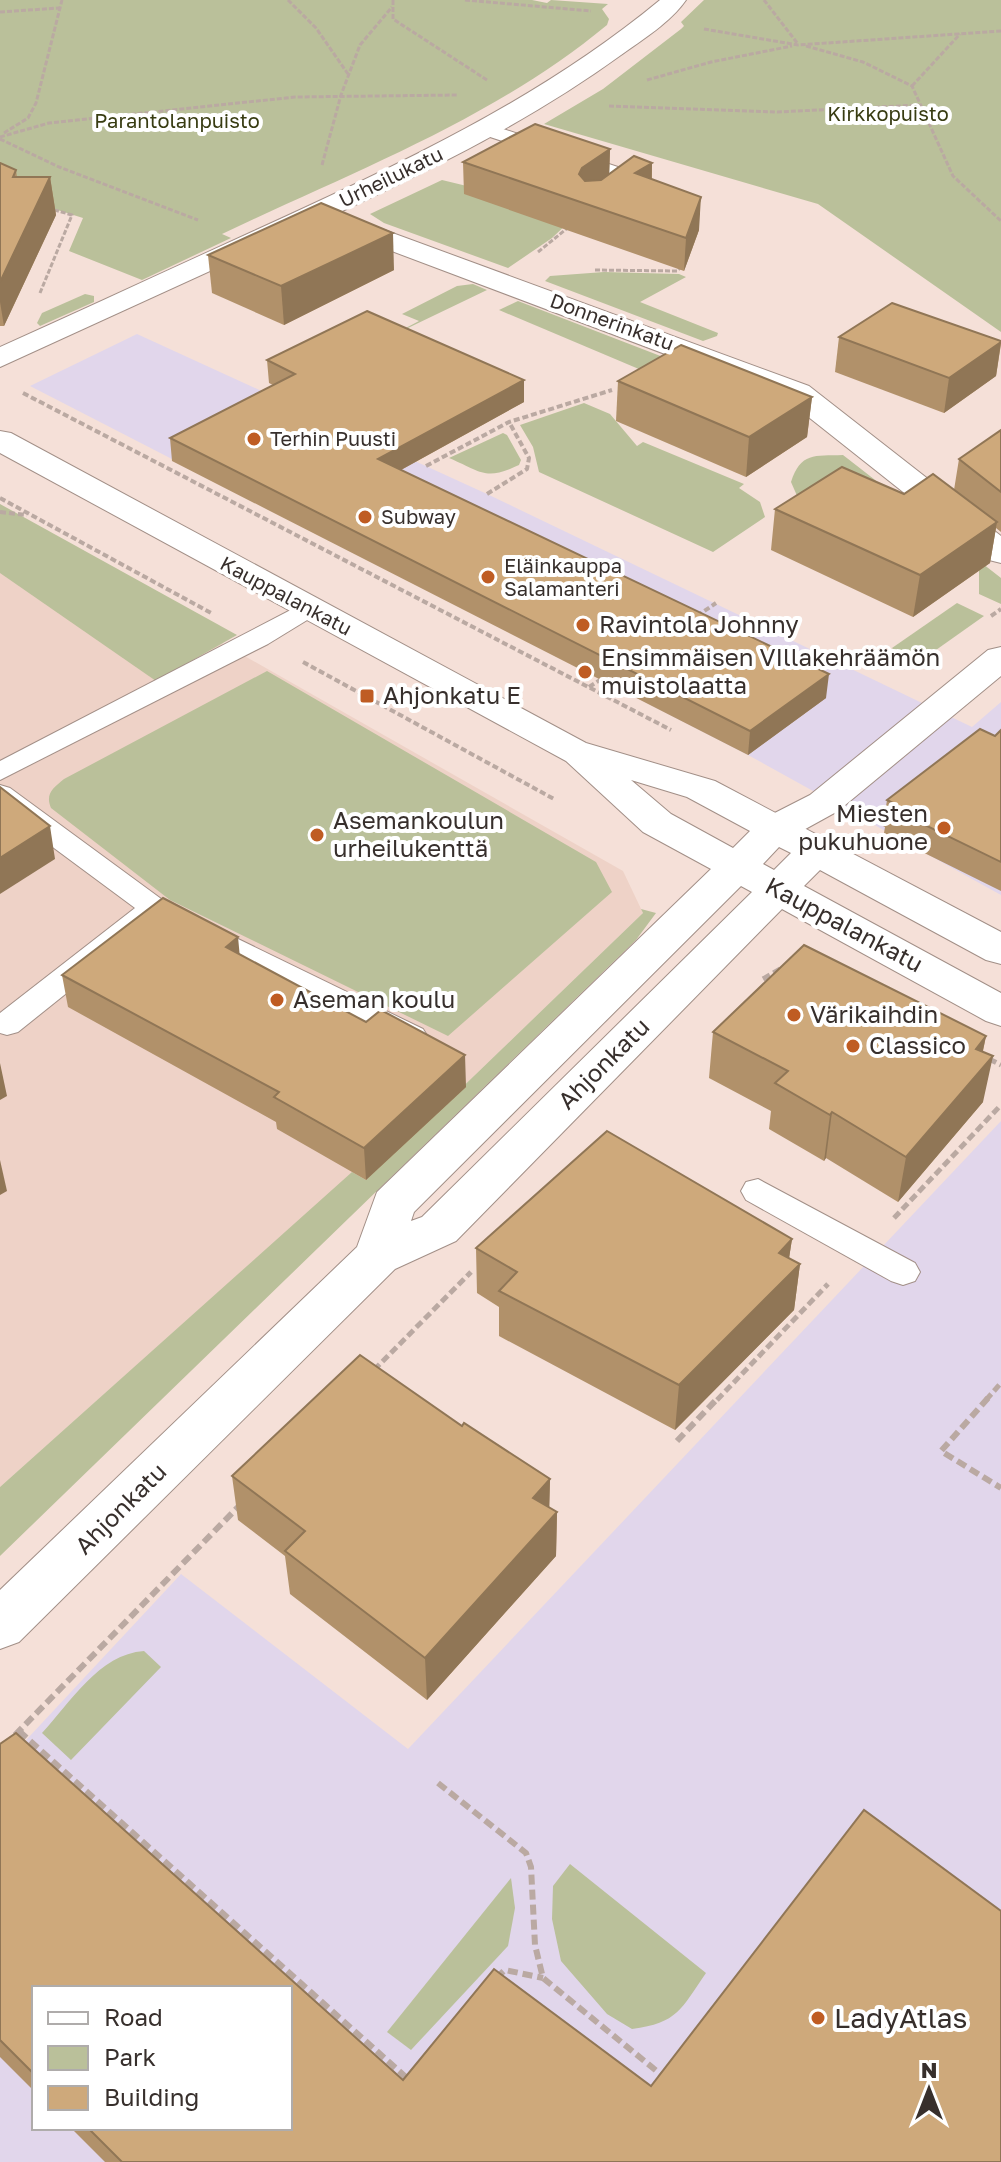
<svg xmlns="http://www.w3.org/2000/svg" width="1001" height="2162" font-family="'Golos Text',sans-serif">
	<rect width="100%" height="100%" fill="#f5e0d8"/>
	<g fill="#e1d6eb" fill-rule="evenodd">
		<path d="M 137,334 L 487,494 L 972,727 L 1001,702 L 1001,895 L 748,755 L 30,386 Z"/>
		<path d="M 1001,1121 L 1001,2162 L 0,2162 L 0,1768 L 181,1574 L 408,1749 ZM 34,1988 L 290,1988 L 290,2128 L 34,2128 Z"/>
	</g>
	<path fill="#eed2c7" d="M 0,517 L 623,871 L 643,913 L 366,1180 L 352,1173 L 0,1487 Z"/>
	<g fill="#bac09a">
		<path d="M 0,0 L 532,0 L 547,3 L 551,0 L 608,4 L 602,9 L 609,19 L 607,25 C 492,120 354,171 222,234 L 231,238 L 142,280 L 69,251 L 83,218 L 0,192 Z"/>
		<path d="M 704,0 L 1001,0 L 1001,332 L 818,204 L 544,124 L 603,89 L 681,29 L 684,26 L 681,22 Z"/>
		<path d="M 442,180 L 475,188 L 588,204 L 552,238 L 508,268 L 384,223 L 370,214 Z"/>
		<path d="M 604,272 L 679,274 L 686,277 L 640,302 L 718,333 L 717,336 L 703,341 L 545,281 L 550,276 Z"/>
		<path d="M 473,284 L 487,290 L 385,339 L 419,321 L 402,314 L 457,286 Z"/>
		<path d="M 85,294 L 94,296 L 94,302 L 40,326 L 37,323 L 42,313 Z"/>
		<path d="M 518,301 L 676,362 L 653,375 L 499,310 Z"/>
		<path d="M 584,403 L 610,414 L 637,446 L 643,442 L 744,484 L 739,488 L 760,502 L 765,517 L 713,552 L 539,472 L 533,447 L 520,425 Z"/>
		<path d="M 503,433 L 507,435 L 521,460 L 519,465 C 485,481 482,472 449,458 Z"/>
		<path d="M 843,455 L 1001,578 L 1001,604 L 979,594 L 979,571 L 798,498 L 791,482 C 801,452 814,456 843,455 Z"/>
		<path d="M 0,504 L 237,635 L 156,681 L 0,573 Z"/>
		<path d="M 957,603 L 984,616 L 919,662 L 898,654 L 892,648 Z"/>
		<path d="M 267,671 L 596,862 L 612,892 L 448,1036 L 170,900 L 51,808 C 45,794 53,788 64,779 Z"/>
		<path d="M 641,909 L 656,913 L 636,940 L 0,1556 L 0,1487 L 352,1172 L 366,1180 L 643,913 Z"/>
		<path d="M 144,1651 L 161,1667 L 71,1760 L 42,1733 C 70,1703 99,1654 144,1651 Z"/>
		<path d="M 570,1864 L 706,1973 C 681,2009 678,2023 632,2029 L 607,2014 L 561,1961 L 552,1919 L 553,1886 Z"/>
		<path d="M 511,1878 L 515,1908 L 508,1946 L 411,2050 L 387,2032 Z"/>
	</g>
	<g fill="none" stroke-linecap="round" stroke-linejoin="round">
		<defs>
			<g id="service">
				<path d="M 488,124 L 639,174 L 642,178 L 621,194 L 607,194 L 604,190 L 617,179 L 481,134 L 479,130 L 481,126 Z"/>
				<path d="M 308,601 L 317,604 L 321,609 L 317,614 L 268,644 L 0,780 L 0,761 Z"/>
				<path d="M 0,785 L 10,788 L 164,901 L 169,908 L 164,915 L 18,1032 L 7,1035 L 0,1033 L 0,1013 L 135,908 L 0,808 Z"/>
				<path d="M 199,920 L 423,1029 L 428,1037 L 423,1045 L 412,1048 L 401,1045 L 188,937 L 184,930 L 188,923 Z"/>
				<path d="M 758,1179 L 915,1263 L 920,1272 L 915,1281 L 903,1285 L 891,1281 L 746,1200 L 741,1191 L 746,1182 Z"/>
			</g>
			<g id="minor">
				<path d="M 660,0 L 686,0 C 671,22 642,40 621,55 C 533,119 436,167 338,213 L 809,386 L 1001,536 L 1001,563 L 989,560 L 787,400 L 328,227 L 326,218 L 0,367 L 0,347 C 85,309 170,269 254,231 C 398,165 538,101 660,0 Z"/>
				<path d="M 1001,647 L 1001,676 L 838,811 L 789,838 L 775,841 L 761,838 L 755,829 L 761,820 L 810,795 L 988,650 Z"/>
			</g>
			<path id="secondary" d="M 0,431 L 11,433 L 586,743 L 715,781 L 1001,932 L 1001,964 L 986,960 L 820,870 L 804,886 L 1001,993 L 1001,1026 L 986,1021 L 782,909 L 456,1241 L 395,1269 L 19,1642 L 0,1649 L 0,1590 L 357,1247 L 377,1192 L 711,869 L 643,832 L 566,761 L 0,453 ZM 631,780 L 687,797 L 750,831 L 733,848 L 671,814 ZM 779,847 L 791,853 L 774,870 L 763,864 ZM 741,886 L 752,892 L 422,1217 L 411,1221 L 414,1212 Z"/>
		</defs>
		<use href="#service" stroke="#a28f87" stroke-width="2"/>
		<use href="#minor" stroke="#a28f87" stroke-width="2"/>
		<use href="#secondary" stroke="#a28f87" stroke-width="2"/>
		<g stroke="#baa9a2" stroke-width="3" stroke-dasharray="5 2" stroke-linecap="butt">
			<path d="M 288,0 L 316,28 L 348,74"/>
			<path d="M 393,0 L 393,19 L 487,80"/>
			<path d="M 465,0 L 591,11"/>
			<path d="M 764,0 L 798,44"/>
			<path d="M 0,12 L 59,8"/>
			<path d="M 704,29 L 798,45 L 1001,31"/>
			<path d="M 806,46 L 863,62 L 912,86 L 953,176 L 1001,221"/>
			<path d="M 647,80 L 711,62 L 792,46"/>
			<path d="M 912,86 L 960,34"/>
			<path d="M 609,106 L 777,112 L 919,105"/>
			<path d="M 4,133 L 28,118 L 36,103 L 62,0"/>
			<path d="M 0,137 L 49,123 L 295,97 L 457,95"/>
			<path d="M 0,139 L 59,167 L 198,220"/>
			<path d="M 322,165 L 341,95 L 360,45 L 392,7"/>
			<path d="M 538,252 L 570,226"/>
			<path d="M 595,270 L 677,271 L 680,268"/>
			<path d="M 40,293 L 72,215 L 51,209"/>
		</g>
		<g stroke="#baa9a2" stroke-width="4" stroke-dasharray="6 3" stroke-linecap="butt">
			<path d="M 23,393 L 671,730"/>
			<path d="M 426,466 L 509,422 L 612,390"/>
			<path d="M 487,494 L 527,469 L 529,458 L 509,422"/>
			<path d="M 0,498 L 213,614"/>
			<path d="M 0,512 L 27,515"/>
			<path d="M 697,616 L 716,603"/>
			<path d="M 991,616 L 1001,609"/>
			<path d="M 303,662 L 554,799"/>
			<path d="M 589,687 L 600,680"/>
		</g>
		<g stroke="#baa9a2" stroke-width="5" stroke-dasharray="8 4" stroke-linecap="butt">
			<path d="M 763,979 L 782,968"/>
			<path d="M 989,1059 L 1001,1065"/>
			<path d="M 894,1218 L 1001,1105"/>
			<path d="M 374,1370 L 471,1272"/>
			<path d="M 717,1400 L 828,1284"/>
			<path d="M 986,1400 L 1001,1383"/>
		</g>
		<g stroke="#baa9a2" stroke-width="6" stroke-dasharray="10 5" stroke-linecap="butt">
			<path d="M 988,1398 L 941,1451 L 1001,1488"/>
			<path d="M 677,1441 L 718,1398"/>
			<path d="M 19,1731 L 408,2079"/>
			<path d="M 15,1735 L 240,1505"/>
			<path d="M 438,1783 L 526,1853 L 531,1867 L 535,1945 L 543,1978 L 664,2077"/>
			<path d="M 496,1978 L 505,1970 L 543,1978"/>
		</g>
		<use href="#service" fill="#fff" fill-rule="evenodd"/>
		<use href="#minor" fill="#fff" fill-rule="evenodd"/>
		<use href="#secondary" fill="#fff" fill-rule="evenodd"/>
	</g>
	<g fill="#b1916a">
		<path d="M 610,149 L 609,174 L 652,163 L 652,179 L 699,230 L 684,271 L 464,194 L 463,162 Z"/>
		<path d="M 0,163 L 16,170 L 17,177 L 50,177 L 56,215 L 4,326 L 0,326 Z"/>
		<path d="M 208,255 L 394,270 L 284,325 L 212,293 Z"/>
		<path d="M 839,337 L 1001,341 L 1001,344 L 996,376 L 944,413 L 835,372 Z"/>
		<path d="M 267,360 L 524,380 L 524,402 L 401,470 L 826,698 L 748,755 L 172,461 L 170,438 L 273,385 L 269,383 Z"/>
		<path d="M 618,381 L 812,397 L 807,437 L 746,477 L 616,421 Z"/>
		<path d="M 1001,430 L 1001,532 L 996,528 L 990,563 L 913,617 L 771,550 L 775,509 L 904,494 L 954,490 L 959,459 Z"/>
		<path d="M 1001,730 L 1001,891 L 884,833 L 885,827 L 883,826 L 887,800 L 995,736 Z"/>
		<path d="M 240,954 L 466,1087 L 366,1180 L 277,1129 L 276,1122 L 68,1007 L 62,975 Z"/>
		<path d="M 713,1032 L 986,1036 L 983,1051 L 983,1102 L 898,1202 L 826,1158 L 824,1161 L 769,1129 L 771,1111 L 709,1078 Z"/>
		<path d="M 792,1239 L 789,1258 L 800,1264 L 794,1310 L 675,1430 L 499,1336 L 499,1307 L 477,1293 L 476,1248 Z"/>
		<path d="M 462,1426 L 550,1479 L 549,1507 L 557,1512 L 556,1556 L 427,1700 L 290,1594 L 285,1556 L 238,1520 L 232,1476 Z"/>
		<path d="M 0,1744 L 403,2080 L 651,2086 L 1001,2162 L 105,2162 L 71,2128 L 290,2128 L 34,1988 L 34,2091 L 0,2057 Z"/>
	</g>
	<g fill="#907656">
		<path d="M 610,149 L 609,181 L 582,200 L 579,174 L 582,168 Z"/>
		<path d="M 652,163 L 651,195 L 635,173 Z"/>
		<path d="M 50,177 L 56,215 L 4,326 L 0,302 L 0,282 Z"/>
		<path d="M 701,197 L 699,230 L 684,271 L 686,238 Z"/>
		<path d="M 393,233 L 394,270 L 284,325 L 281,286 Z"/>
		<path d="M 1001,342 L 996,376 L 944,413 L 949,378 Z"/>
		<path d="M 524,380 L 524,402 L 379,482 L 378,459 Z"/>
		<path d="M 812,397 L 807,437 L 746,477 L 749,437 Z"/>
		<path d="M 997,522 L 990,563 L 913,617 L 920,575 Z"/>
		<path d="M 829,674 L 826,698 L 748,755 L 750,731 Z"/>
		<path d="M 50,826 L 55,859 L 0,894 L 0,858 Z"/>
		<path d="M 238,937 L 241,969 L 226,947 Z"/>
		<path d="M 986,1036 L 978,1073 L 993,1056 L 983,1102 L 898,1202 L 906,1157 L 976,1049 Z"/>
		<path d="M 465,1055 L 466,1087 L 366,1180 L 364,1148 Z"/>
		<path d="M 0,1063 L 7,1096 L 0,1100 Z"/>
		<path d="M 832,1112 L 826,1158 L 824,1161 L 830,1115 Z"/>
		<path d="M 0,1160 L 7,1191 L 0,1195 Z"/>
		<path d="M 792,1239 L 786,1278 L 800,1264 L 794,1310 L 675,1430 L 679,1385 L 779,1253 Z"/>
		<path d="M 550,1479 L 549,1521 L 557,1512 L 556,1556 L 427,1700 L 425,1658 L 533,1498 Z"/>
	</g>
	<g fill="#cea97b" stroke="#907656" stroke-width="2">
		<path d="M 535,124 L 610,149 L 582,168 L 579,174 L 585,181 L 601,180 L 634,156 L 652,163 L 635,173 L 701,197 L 686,238 L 463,162 Z"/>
		<path d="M 0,163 L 16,170 L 13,177 L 50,177 L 0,282 Z"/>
		<path d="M 321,203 L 393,233 L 281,286 L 208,255 Z"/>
		<path d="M 892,303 L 1001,341 L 1001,342 L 949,378 L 839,337 Z"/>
		<path d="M 367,311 L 524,380 L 378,459 L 829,674 L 750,731 L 170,438 L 295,374 L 267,360 Z"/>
		<path d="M 681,345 L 812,397 L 749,437 L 618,381 Z"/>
		<path d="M 1001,430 L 1001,492 L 959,459 Z"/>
		<path d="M 842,467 L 904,494 L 933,474 L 997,522 L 920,575 L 775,509 Z"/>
		<path d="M 980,729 L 995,736 L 1001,730 L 1001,862 L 888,807 L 893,803 L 887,800 Z"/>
		<path d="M 0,787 L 50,826 L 0,858 Z"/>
		<path d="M 163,898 L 238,937 L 226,947 L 366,1022 L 381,1010 L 465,1055 L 364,1148 L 274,1097 L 279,1092 L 62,975 Z"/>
		<path d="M 804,945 L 986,1036 L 976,1049 L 993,1056 L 906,1157 L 832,1112 L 830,1115 L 775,1083 L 788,1071 L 713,1032 Z"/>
		<path d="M 607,1131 L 792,1239 L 779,1253 L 800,1264 L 679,1385 L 499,1291 L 517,1272 L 476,1248 Z"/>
		<path d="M 360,1355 L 462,1426 L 464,1423 L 550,1479 L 533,1498 L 557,1512 L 425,1658 L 285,1551 L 305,1531 L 232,1476 Z"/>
		<path d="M 16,1733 L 403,2080 L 494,1969 L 651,2086 L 864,1810 L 1001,1911 L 1001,2162 L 122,2162 L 88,2128 L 290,2128 L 290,1988 L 34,1988 L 34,2074 L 0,2040 L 0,1744 Z"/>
	</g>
	<g fill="#bf5c23" stroke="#fff" stroke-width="3">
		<circle cx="254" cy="439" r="8"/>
		<circle cx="365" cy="517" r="8"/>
		<circle cx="488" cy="577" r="8"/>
		<circle cx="583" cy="625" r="8"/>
		<circle cx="585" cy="672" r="8"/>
		<rect x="359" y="688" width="16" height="16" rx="4"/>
		<circle cx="944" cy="828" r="8"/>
		<circle cx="317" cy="835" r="8"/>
		<circle cx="277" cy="1000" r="8"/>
		<circle cx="794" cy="1015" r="8"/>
		<circle cx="853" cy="1046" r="8"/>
		<circle cx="818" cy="2018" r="8"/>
	</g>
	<g text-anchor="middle" stroke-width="8" stroke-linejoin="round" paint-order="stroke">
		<g font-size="20" fill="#383c12" stroke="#fff">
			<text x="888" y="121">Kirkkopuisto</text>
			<text x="177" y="128">Parantolanpuisto</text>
		</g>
		<g font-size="20" fill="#372f2c" stroke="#fff">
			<text transform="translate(391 177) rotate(-26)" y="7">Urheilukatu</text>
			<text transform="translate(612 322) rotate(20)" y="7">Donnerinkatu</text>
			<text transform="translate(286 596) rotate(28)" y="7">Kauppalankatu</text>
		</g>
		<g font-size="20" fill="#372f2c" stroke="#fff" text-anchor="start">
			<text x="270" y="446">Terhin Puusti</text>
			<text x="381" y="524">Subway</text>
			<text x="504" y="573">Eläinkauppa<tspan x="504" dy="23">Salamanteri</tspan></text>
		</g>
		<g font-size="24" fill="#372f2c" stroke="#fff" text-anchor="start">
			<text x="599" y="633">Ravintola Johnny</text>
			<text x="601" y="666">Ensimmäisen VIllakehräämön<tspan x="601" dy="28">muistolaatta</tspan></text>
			<text x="383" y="704">Ahjonkatu E</text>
			<text x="928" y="822" text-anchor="end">Miesten<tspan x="928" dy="28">pukuhuone</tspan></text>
			<text x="333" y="829">Asemankoulun<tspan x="333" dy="28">urheilukenttä</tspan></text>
			<text x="293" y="1008">Aseman koulu</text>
			<text x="810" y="1023">Värikaihdin</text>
			<text x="869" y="1054">Classico</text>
		</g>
		<g font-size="24" fill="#372f2c" stroke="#fff">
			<text transform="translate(844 925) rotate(28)" y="8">Kauppalankatu</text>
			<text transform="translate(604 1064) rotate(-45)" y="8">Ahjonkatu</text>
			<text transform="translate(121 1509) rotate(-45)" y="8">Ahjonkatu</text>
		</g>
		<g font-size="28" fill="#372f2c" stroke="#fff" text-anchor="start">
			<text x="834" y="2028">LadyAtlas</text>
		</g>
	</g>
	<rect x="32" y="1986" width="260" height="144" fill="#ffffff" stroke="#afacab" stroke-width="2"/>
	<rect x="48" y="2012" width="40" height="12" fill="#ffffff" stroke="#afacab" stroke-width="2"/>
	<text x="104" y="2026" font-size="24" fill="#372f2c">Road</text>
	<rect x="48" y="2046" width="40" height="24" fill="#bac09a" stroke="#afacab" stroke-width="2"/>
	<text x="104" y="2066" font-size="24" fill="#372f2c">Park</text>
	<rect x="48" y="2086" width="40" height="24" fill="#cea97b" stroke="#afacab" stroke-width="2"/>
	<text x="104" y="2106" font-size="24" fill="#372f2c">Building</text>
	<g transform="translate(929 2090)" stroke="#ffffff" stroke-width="6" paint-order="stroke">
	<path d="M0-6L14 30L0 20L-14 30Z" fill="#372f2c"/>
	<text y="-12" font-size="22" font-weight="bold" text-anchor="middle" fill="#372f2c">N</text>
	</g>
</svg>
